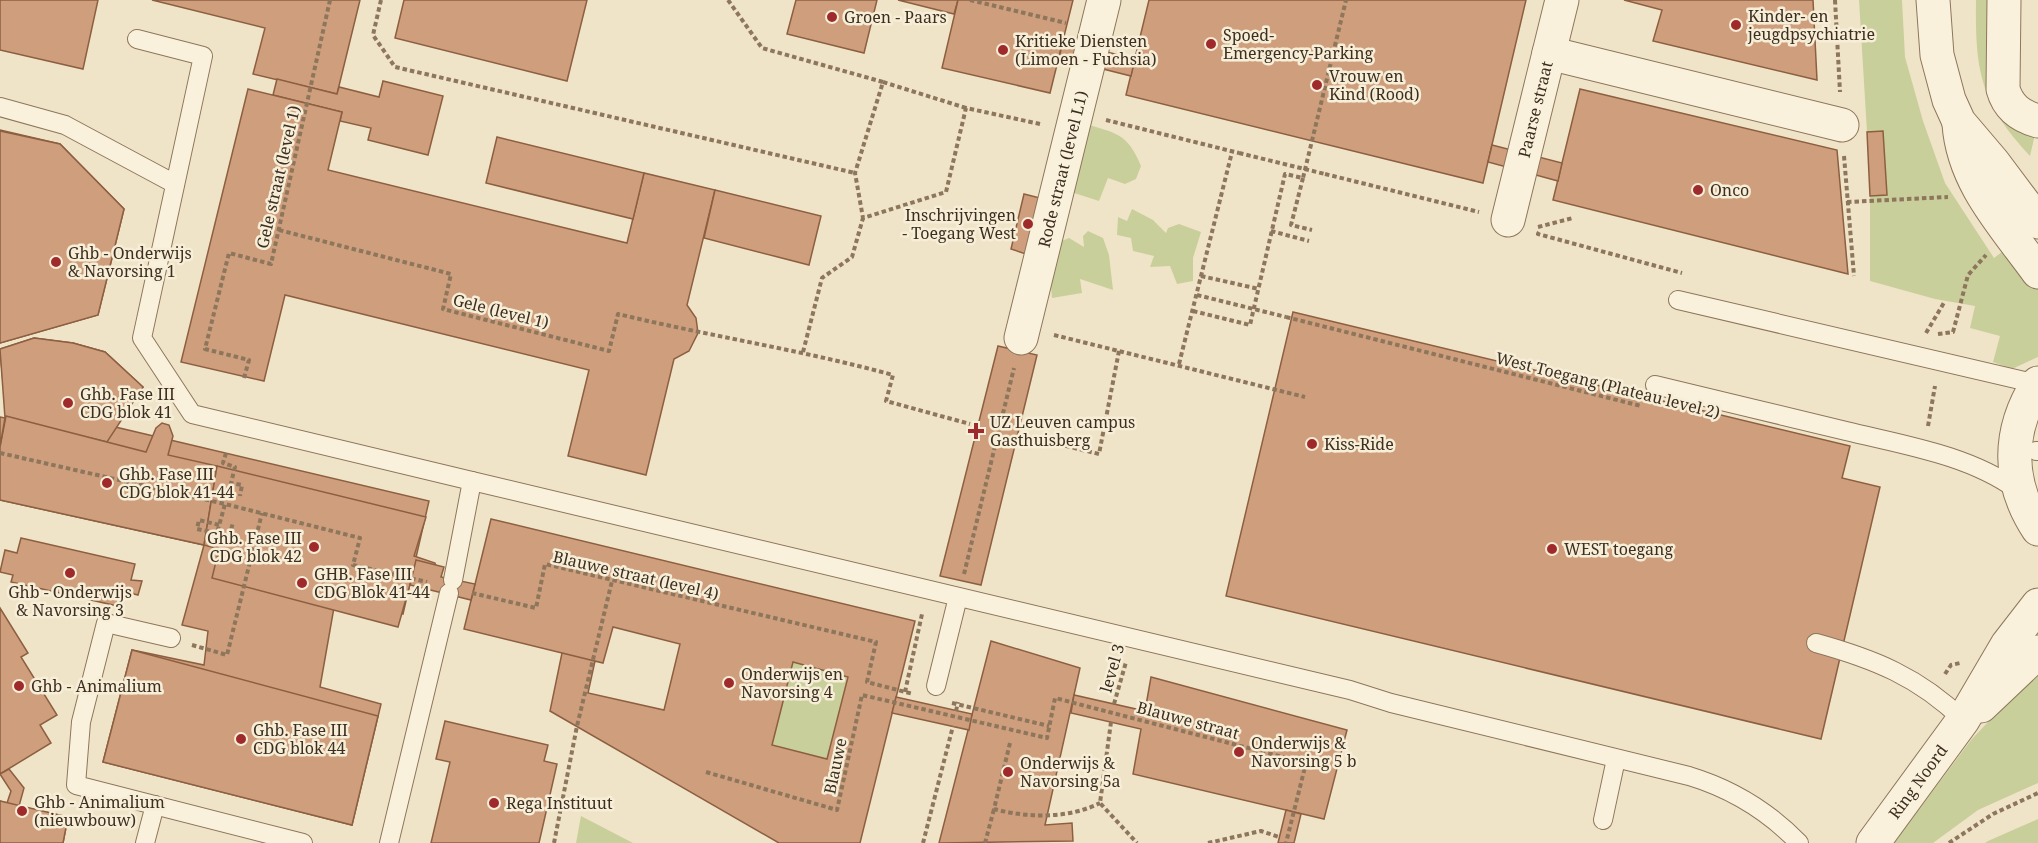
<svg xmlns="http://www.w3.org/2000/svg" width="2038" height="843" font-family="'Noto Serif',serif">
	<rect width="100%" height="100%" fill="#f0e4c8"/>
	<g fill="#c9cf9b">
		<path d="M 1859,0 L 1902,0 L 1905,57 L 1923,121 L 1945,183 L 1994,258 L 2007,248 L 2038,289 L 2038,357 L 2012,369 L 1993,362 L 2000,336 L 1970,328 L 1975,306 L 1935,299 L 1870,281 L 1870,196 L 1887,195 L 1883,132 L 1867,132 Z"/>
		<path d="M 1976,0 L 1995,0 L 1995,24 L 2036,130 L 2030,156 C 1980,102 1975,71 1976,0 Z"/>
		<path d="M 1082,123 C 1115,133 1127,132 1141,166 L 1136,179 L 1125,184 L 1108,178 L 1099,201 L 1071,192 Z"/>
		<path d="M 1132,209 L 1153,220 L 1166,233 L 1168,228 L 1179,224 L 1201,232 L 1193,258 L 1193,281 L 1177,284 L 1170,266 L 1150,267 L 1154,256 L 1133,251 L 1131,238 L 1117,235 L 1118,217 L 1127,221 Z"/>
		<path d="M 1088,231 L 1103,238 L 1109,255 L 1113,290 L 1080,279 L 1082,293 L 1052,298 L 1051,287 L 1043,285 L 1059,242 L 1069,238 L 1084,247 L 1083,236 Z"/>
		<path d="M 793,662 L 848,677 L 827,759 L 772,745 Z"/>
		<path d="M 2038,669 L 2038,783 L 1978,810 L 1933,843 L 1894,843 L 1971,740 Z"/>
		<path d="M 581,816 L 633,843 L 576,843 Z"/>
		<path d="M 2038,819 L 2038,843 L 1985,843 L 1988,841 Z"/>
	</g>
	<g fill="#cf9f7d" stroke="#8d5f41" stroke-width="1.5" fill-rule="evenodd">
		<path d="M 0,0 L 98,0 L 83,69 L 0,50 Z"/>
		<path d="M 152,0 L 360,0 L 337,94 L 253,74 L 265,28 Z"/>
		<path d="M 404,0 L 587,0 L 567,81 L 395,38 Z"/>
		<path d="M 796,0 L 877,0 L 864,53 L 787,34 Z"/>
		<path d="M 898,0 L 958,0 L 954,14 Z"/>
		<path d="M 958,0 L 1073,0 L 1050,93 L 942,68 Z"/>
		<path d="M 1149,0 L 1526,0 L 1483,183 L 1126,95 Z"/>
		<path d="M 1624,0 L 1813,0 L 1817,80 L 1653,41 L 1662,10 Z"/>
		<path d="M 1063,41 L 1135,59 L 1131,76 L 1059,58 Z"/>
		<path d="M 277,79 L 337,94 L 339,87 L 379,97 L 383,81 L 443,96 L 428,155 L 368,140 L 371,128 L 340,121 L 342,112 L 273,95 Z"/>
		<path d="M 248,89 L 342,112 L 328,170 L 627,243 L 644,173 L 715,190 L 687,305 L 696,318 L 698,333 L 689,351 L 674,359 L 646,475 L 568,456 L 589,370 L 285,295 L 264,381 L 181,362 Z"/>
		<path d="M 1580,89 L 1837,150 L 1848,274 L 1553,200 Z"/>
		<path d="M 0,130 L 60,144 L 124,209 L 98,315 L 0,343 Z"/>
		<path d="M 0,131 L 60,144 L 124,209 L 98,315 L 0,343 Z"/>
		<path d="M 1883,131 L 1887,195 L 1870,196 L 1867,132 Z"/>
		<path d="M 497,137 L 644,173 L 633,219 L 486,183 Z"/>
		<path d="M 1492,145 L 1562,163 L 1558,181 L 1488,162 Z"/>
		<path d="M 715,190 L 821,216 L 809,265 L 704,238 Z"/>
		<path d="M 1024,194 L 1044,199 L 1032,256 L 1011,249 Z"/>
		<path d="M 1293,312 L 1850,446 L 1842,478 L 1880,487 L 1821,739 L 1226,596 Z"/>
		<path d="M 34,338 L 73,343 L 105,352 L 143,387 L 107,425 L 429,501 L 403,614 L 336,596 L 320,687 L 381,704 L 352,825 L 103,762 L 132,650 L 204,665 L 208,631 L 182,625 L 204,545 L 0,500 L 0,446 L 6,416 L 0,349 Z"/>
		<path d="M 34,338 L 73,343 L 105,352 L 143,387 L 107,442 L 5,418 L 0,349 Z"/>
		<path d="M 998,346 L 1037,355 L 981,585 L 940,576 Z"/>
		<path d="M 6,416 L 146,452 L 156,428 L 162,423 L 169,425 L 173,436 L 168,455 L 217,466 L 204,545 L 0,500 L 0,447 Z"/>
		<path d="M 0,417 L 5,418 L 0,446 Z"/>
		<path d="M 217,466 L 426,517 L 414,556 L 435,563 L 437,569 L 434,580 L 426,584 L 411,581 L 398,627 L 212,578 L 219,549 L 204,545 Z"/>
		<path d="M 491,519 L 915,621 L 860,843 L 779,843 L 550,711 L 562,653 L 595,661 L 588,693 L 664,710 L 680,644 L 613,627 L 603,663 L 464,629 ZM 793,662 L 848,677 L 827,759 L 772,745 Z"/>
		<path d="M 21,538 L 135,564 L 131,580 L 142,581 L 138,595 L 126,592 L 122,607 L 11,582 L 13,575 L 0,572 L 5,550 L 17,553 Z"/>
		<path d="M 416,560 L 444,567 L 441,577 L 475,584 L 471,600 L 410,585 Z"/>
		<path d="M 0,608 L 28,653 L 21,657 L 57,715 L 40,725 L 51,743 L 0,774 Z"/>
		<path d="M 991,641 L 1080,668 L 1045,825 L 1072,823 L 1073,841 L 939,843 Z"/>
		<path d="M 132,650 L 378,716 L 352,825 L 103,762 Z"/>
		<path d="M 1151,677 L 1347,730 L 1324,819 L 1133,774 L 1141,729 L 1071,713 L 1074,695 L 1145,711 Z"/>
		<path d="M 896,697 L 972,714 L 969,730 L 892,713 Z"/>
		<path d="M 445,721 L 548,745 L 544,761 L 557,764 L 539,843 L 431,843 L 450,762 L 436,759 Z"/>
		<path d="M 9,769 L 24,788 L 19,806 L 68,817 L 63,843 L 0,843 L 0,801 L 7,803 L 11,791 L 0,774 Z"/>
		<path d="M 0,801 L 68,817 L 63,843 L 0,843 Z"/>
		<path d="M 1286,810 L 1301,814 L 1294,843 L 1278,843 Z"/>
	</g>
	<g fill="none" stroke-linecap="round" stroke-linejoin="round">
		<defs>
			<g id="lane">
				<path d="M 137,39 L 203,56 L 142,338 L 192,414 L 472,481 L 453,580"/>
				<path d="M 0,107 L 65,125 L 175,184"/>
				<path d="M 1678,300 L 2037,384"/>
				<path d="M 1655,385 C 1719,400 1782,416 1846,431 C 1903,445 1969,455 2017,490"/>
				<path d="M 2036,451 L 2038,451"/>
				<path d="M 472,481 L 1350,690 L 1391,703 L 1689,776 C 1732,789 1768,811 1799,843"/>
				<path d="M 171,638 L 106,623 L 81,722 L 76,785 L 303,843"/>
				<path d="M 1816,643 C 1874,659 1919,677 1963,720"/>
				<path d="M 936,686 L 958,597"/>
				<path d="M 1603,820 L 1616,759"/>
				<path d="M 145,843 L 155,805"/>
				<path d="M 389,843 L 449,593"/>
			</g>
			<g id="street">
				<path d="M 1933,0 L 1937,55 L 1949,100 L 1959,122 L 1993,162 L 2038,222"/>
				<path d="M 2004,0 L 2003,89 C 2008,107 2020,116 2038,121"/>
				<path d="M 1549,53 L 1842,125"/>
				<path d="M 1959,124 C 1963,183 2005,226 2038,272"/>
				<path id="s1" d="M 1508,220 L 1562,0"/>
				<path id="s2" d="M 1021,338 L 1104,0"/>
				<path d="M 2038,383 C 2007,431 2007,482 2038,529"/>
				<path d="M 1981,706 L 2038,652"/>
				<path id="s3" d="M 1873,843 L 1963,720 L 2007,645 L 2038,605"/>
			</g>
		</defs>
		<use href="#lane" stroke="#8d765c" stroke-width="20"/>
		<use href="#street" stroke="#8d765c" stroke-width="35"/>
		<g stroke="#8d765c" stroke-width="4" stroke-dasharray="4.5 3" stroke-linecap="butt">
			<path d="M 381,0 L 373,35 L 395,67 L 855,173"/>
			<path d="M 728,0 L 762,48 L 883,82 L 855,173 L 863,218 L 946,192 L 966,108 L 1040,124"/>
			<path d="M 970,0 L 1066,23"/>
			<path d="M 1835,0 L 1840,92"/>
			<path d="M 883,82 L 966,108"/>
			<path d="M 1106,120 L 1239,153"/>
			<path d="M 1844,156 L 1854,276"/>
			<path d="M 1325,174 L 1479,212"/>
			<path d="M 1303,178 L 1291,225 L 1312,230"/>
			<path d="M 1847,202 L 1948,197"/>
			<path d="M 1538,227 L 1573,218"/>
			<path d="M 279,230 L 451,274 L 443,309 L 609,351 L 618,314 C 709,336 802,350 893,375 L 886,401 L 970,424"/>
			<path d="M 1271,231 L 1309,241"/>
			<path d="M 1539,232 L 1538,234 L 1682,273"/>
			<path d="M 1201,276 L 1259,289"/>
			<path d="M 1193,311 L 1250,325 L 1285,174 L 1303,178 L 1346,0"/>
			<path d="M 1286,317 L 1641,406"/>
			<path d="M 1926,333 L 1945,301"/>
			<path d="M 1938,334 L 1953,332 L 1968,275 L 1986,255"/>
			<path d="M 1054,335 L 1305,397"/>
			<path d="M 803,352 L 822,278 L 852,257 L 863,218"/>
			<path d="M 1179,364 L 1232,152"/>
			<path d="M 244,378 L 249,360 L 205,349 L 229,253 L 271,264 L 330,0"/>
			<path d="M 1928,426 L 1935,386"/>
			<path d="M 1029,437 L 1099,454 L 1119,351"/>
			<path d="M 0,453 L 225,504 L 360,538 L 353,565 L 427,582"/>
			<path d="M 226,453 L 223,463 L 235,467 L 231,483 L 242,485 L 240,496"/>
			<path d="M 219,525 L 199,520 L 197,529 L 217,533 L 225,504"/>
			<path d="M 229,536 L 233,523"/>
			<path d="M 964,574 L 1014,368"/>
			<path d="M 472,593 L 536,608 L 545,564 L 876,642 L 867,682 L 913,694"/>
			<path d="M 192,645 L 227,655 L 262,513"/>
			<path d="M 1945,674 L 1951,665 L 1960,663"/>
			<path d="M 905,692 L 922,614"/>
			<path d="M 952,703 L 1049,726"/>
			<path d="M 1114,704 L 1126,662"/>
			<path d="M 956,711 L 958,702"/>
			<path d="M 1111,722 L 1100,803 L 1137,843"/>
			<path d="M 1010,743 L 994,809 C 1028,818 1068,819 1100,803"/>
			<path d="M 706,772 L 837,810 L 862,695 L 1047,738 L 1055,698 L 1306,763 L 1286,843"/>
			<path d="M 554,843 L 577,726 L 612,581"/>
			<path d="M 923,843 L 953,726"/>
			<path d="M 985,843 L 994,809"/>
			<path d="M 1208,843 L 1261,831 L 1279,837"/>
			<path d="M 1294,843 L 1295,843"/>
			<path d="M 1949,843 L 1993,814 L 2038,793"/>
		</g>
		<use href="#lane" stroke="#faf1dc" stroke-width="18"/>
		<use href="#street" stroke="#faf1dc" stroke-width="33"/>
		<g stroke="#8d765c" stroke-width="4" stroke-dasharray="4.5 3" stroke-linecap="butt">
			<path d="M 1239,153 L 1325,174"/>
			<path d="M 1197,295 L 1286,317"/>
		</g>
	</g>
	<g fill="#9e2a2b" stroke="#f7eed8" stroke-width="2">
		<circle cx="832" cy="17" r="6"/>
		<circle cx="1736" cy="25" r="6"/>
		<circle cx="1211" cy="44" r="6"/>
		<circle cx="1003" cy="50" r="6"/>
		<circle cx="1317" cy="85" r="6"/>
		<circle cx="1698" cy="190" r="6"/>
		<circle cx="1028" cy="224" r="6"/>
		<circle cx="56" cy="262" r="6"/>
		<circle cx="68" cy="403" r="6"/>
		<path d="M973 422h6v6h6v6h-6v6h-6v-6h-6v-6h6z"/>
		<circle cx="1312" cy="444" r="6"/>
		<circle cx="107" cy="483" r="6"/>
		<circle cx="314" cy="547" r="6"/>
		<circle cx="1552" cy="549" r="6"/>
		<circle cx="70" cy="573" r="6"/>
		<circle cx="302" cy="583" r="6"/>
		<circle cx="729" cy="683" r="6"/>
		<circle cx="19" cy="686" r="6"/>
		<circle cx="241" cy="739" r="6"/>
		<circle cx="1239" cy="752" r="6"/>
		<circle cx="1008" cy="772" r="6"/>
		<circle cx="494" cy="803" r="6"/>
		<circle cx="22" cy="811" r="6"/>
	</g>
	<g text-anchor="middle" stroke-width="5" stroke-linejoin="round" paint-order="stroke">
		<g font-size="16" fill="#3d2e20" stroke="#f7eed8" text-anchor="start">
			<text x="1748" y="22">Kinder- en<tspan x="1748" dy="18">jeugdpsychiatrie</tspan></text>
			<text x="844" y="23">Groen - Paars</text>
			<text x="1223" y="41">Spoed-<tspan x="1223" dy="18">Emergency-Parking</tspan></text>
			<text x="1015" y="47">Kritieke Diensten<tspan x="1015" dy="18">(Limoen - Fuchsia)</tspan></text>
			<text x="1329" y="82">Vrouw en<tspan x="1329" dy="18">Kind (Rood)</tspan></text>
			<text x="1710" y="196">Onco</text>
			<text x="1016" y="221" text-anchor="end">Inschrijvingen<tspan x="1016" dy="18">- Toegang West</tspan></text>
			<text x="68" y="259">Ghb - Onderwijs<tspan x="68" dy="18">&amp; Navorsing 1</tspan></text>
			<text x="80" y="400">Ghb. Fase III<tspan x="80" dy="18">CDG blok 41</tspan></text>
			<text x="990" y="428">UZ Leuven campus<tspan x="990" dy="18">Gasthuisberg</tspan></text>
			<text x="1324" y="450">Kiss-Ride</text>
			<text x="119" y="480">Ghb. Fase III<tspan x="119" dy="18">CDG blok 41-44</tspan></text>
			<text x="302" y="544" text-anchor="end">Ghb. Fase III<tspan x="302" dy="18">CDG blok 42</tspan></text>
			<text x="1564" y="555">WEST toegang</text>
			<text x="314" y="580">GHB. Fase III<tspan x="314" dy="18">CDG Blok 41-44</tspan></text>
			<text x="70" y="598" text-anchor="middle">Ghb - Onderwijs<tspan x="70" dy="18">&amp; Navorsing 3</tspan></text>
			<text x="741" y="680">Onderwijs en<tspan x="741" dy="18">Navorsing 4</tspan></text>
			<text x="31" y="692">Ghb - Animalium</text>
			<text x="253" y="736">Ghb. Fase III<tspan x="253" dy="18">CDG blok 44</tspan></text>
			<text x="1251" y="749">Onderwijs &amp;<tspan x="1251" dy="18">Navorsing 5 b</tspan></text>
			<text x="1020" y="769">Onderwijs &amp;<tspan x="1020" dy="18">Navorsing 5a</tspan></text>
			<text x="34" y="808">Ghb - Animalium<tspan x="34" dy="18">(nieuwbouw)</tspan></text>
			<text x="506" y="809">Rega Instituut</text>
		</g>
		<g font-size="16" fill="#3d2e20" stroke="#f7eed8">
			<text dy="6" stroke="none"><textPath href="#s1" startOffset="114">Paarse straat</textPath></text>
			<text dy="6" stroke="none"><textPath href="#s2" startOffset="174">Rode straat (level L1)</textPath></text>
			<text transform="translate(278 177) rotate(-77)" y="6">Gele straat (level 1)</text>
			<text transform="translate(501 311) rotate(14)" y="6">Gele (level 1)</text>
			<text transform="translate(1608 385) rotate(14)" y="6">West Toegang (Plateau level 2)</text>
			<text transform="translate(636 575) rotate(13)" y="6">Blauwe straat (level 4)</text>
			<text transform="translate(1112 668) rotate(-74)" y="6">level 3</text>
			<text transform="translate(1188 720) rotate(15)" y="6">Blauwe straat</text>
			<text transform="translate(835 766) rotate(-78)" y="6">Blauwe</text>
			<text dy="6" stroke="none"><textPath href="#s3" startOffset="76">Ring Noord</textPath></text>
		</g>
	</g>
</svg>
